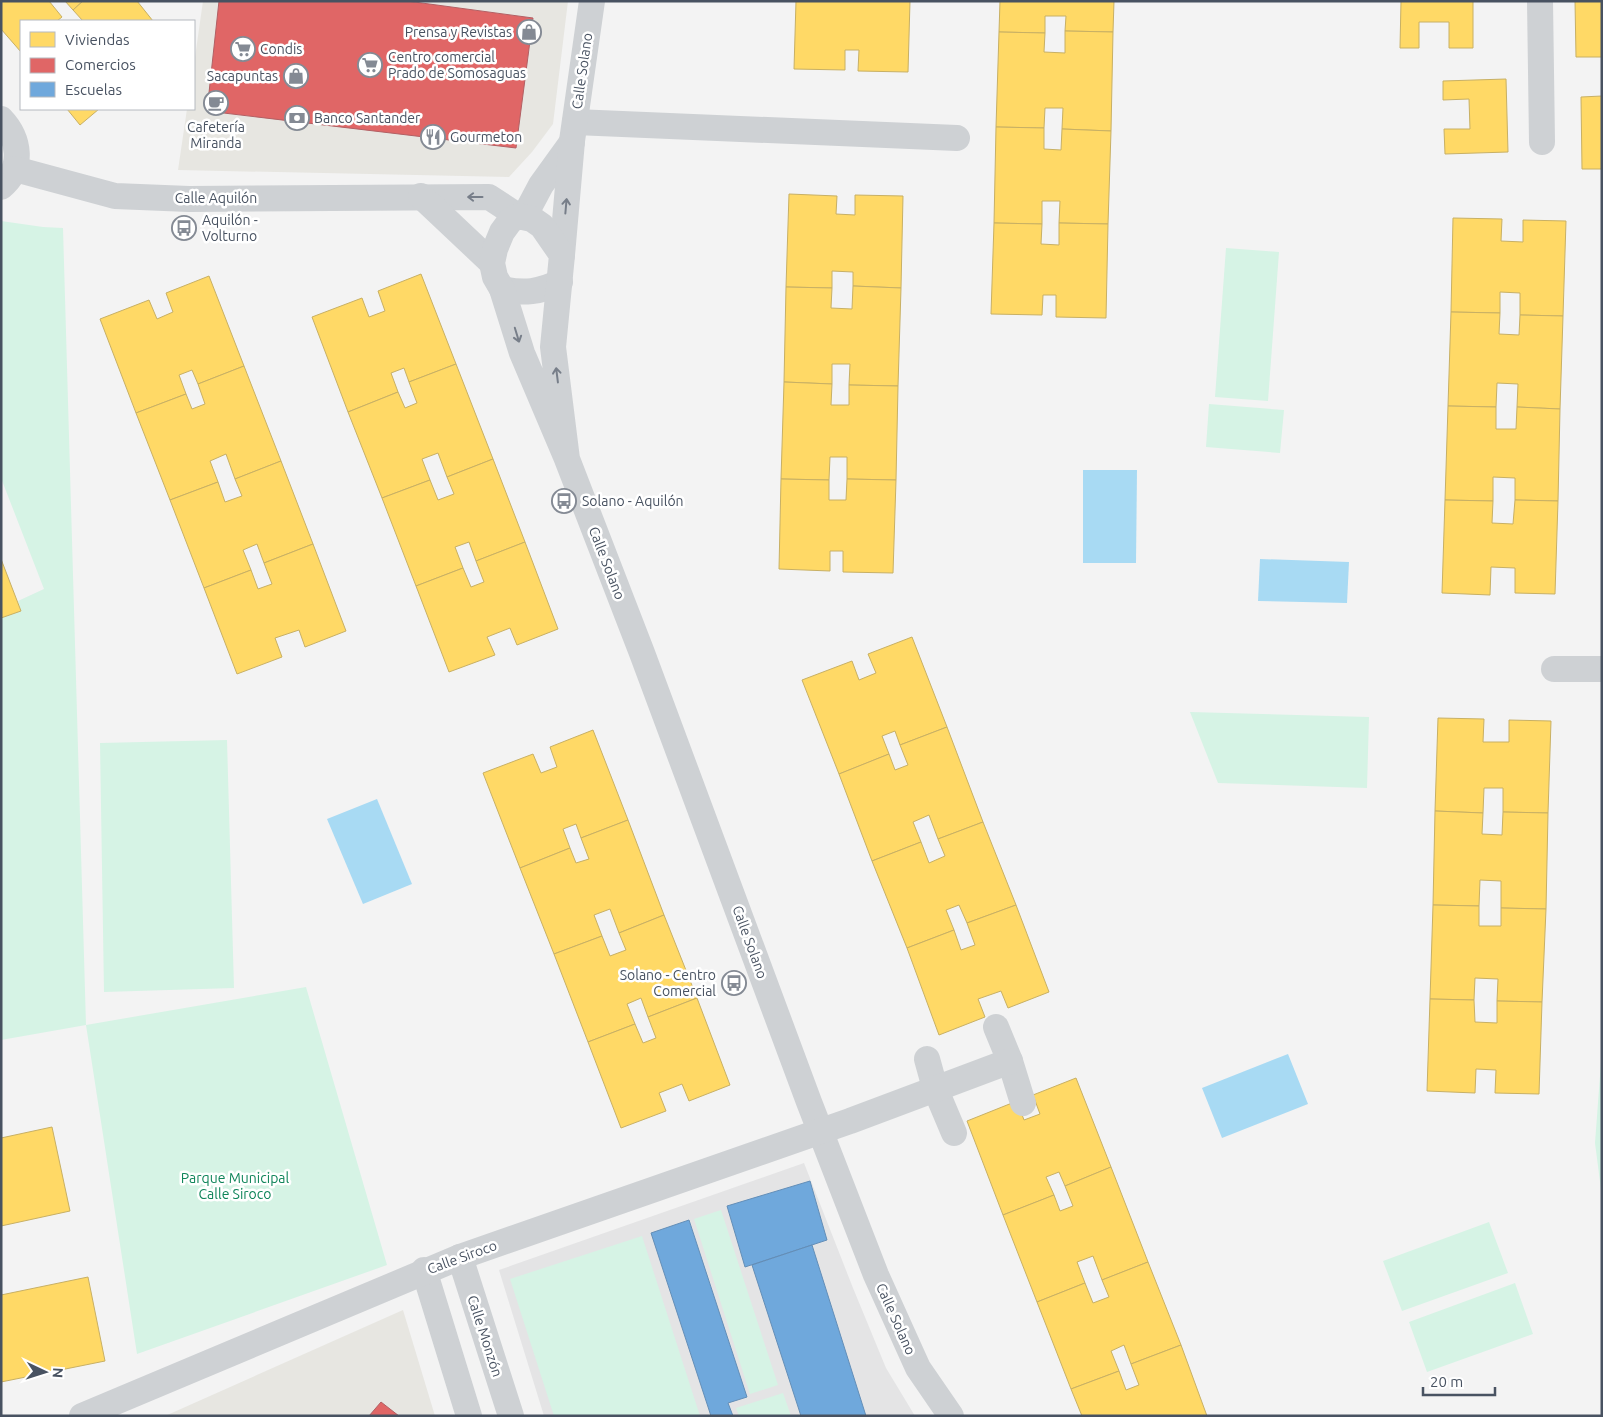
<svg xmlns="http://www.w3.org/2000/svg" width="1603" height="1417" font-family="Ubuntu,sans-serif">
	<rect width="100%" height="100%" fill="#f3f3f3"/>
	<g fill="#e7e6e1">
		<path d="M 203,1 L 568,1 L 553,124 L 532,152 L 509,177 L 178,170 L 187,109 L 194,109 L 194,64 Z"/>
		<path d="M 403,1310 L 435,1416 L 165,1416 Z"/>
	</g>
	<path fill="#e4e4e5" d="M 804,1163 L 853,1288 L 886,1368 L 915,1416 L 544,1416 L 499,1270 Z"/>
	<g fill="#d6f3e5">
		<path d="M 1,221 L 43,227 L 63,228 L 86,1025 L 306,987 L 387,1265 L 137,1354 L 86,1025 L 1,1040 L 1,618 L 21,611 L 18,601 L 44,589 L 1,478 Z"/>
		<path d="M 1226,248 L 1279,252 L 1268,401 L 1215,397 Z"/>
		<path d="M 1209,404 L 1284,410 L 1280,453 L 1206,447 Z"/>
		<path d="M 1190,712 L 1369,717 L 1367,788 L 1218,783 Z"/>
		<path d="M 227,740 L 234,988 L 104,992 L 100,743 Z"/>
		<path d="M 1602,1049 L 1602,1197 L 1595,1143 Z"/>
		<path d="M 721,1210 L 778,1385 L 750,1394 L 694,1219 Z"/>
		<path d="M 1489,1222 L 1508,1273 L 1402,1311 L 1383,1261 Z"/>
		<path d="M 642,1236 L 700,1416 L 554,1416 L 510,1279 Z"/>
		<path d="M 1515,1283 L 1533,1334 L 1427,1372 L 1409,1322 Z"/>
		<path d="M 783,1393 L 791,1416 L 739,1416 L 736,1408 Z"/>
	</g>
	<g fill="#a8daf3">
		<path d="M 1083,470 L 1137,470 L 1136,563 L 1083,563 Z"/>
		<path d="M 1260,559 L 1349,562 L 1347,603 L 1258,601 Z"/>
		<path d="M 377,799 L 412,884 L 363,904 L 327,819 Z"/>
		<path d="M 1288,1054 L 1308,1104 L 1222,1138 L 1202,1088 Z"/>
	</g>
	<g fill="#ffd966" stroke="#c8b064">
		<path d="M 1,1 L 49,1 L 62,17 L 57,21 L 21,21 L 21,52 L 1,29 Z"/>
		<path d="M 65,1 L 83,1 L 73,10 Z"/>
		<path d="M 83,1 L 137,1 L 153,21 L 83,21 L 73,10 Z"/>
		<path d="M 796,1 L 910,1 L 908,72 L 858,71 L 859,50 L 845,50 L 845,70 L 794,69 Z"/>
		<path d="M 1000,1 L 1114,1 L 1113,32 L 1065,31 L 1066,16 L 1045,16 L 1045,33 L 999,32 Z"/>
		<path d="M 1401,1 L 1473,1 L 1473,48 L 1449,48 L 1449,22 L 1419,22 L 1419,48 L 1400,48 Z"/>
		<path d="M 1575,1 L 1602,1 L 1602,57 L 1576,57 Z"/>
		<path d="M 1065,31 L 1113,32 L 1111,131 L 1062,129 L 1063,108 L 1045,108 L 1044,128 L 996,127 L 999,32 L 1045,33 L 1044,52 L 1065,53 Z"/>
		<path d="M 1506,79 L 1508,152 L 1445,154 L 1444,129 L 1470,129 L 1469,99 L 1443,100 L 1443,81 Z"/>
		<path d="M 1602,96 L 1602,169 L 1582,169 L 1581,97 Z"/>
		<path d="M 67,109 L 99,109 L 80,125 Z"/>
		<path d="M 996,127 L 1044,128 L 1044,149 L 1061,150 L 1062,129 L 1111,131 L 1108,224 L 1059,223 L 1060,201 L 1042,201 L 1042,224 L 994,223 Z"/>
		<path d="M 789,194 L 837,196 L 836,214 L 855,215 L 855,195 L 903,196 L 901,288 L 853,286 L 853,272 L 832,271 L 832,288 L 786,287 Z"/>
		<path d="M 1453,218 L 1502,219 L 1501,241 L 1523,242 L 1523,220 L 1566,221 L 1563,316 L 1520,315 L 1520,293 L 1500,292 L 1500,313 L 1451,312 Z"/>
		<path d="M 994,223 L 1042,224 L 1041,244 L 1059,245 L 1059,223 L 1108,224 L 1106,318 L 1056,317 L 1056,295 L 1043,295 L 1042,315 L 991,314 Z"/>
		<path d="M 421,274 L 456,364 L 409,382 L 404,368 L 391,373 L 398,392 L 348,412 L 312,317 L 362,298 L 369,317 L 385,311 L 378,291 Z"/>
		<path d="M 209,276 L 244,366 L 198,384 L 192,370 L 179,375 L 186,394 L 136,413 L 100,319 L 149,300 L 157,319 L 173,312 L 166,293 Z"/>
		<path d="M 853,286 L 901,288 L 898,386 L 849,385 L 850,364 L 832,364 L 832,384 L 784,382 L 786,287 L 832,288 L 831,308 L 852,309 Z"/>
		<path d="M 1451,312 L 1500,313 L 1499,334 L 1519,335 L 1520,315 L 1563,316 L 1560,409 L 1517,407 L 1518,384 L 1497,383 L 1496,407 L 1448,406 Z"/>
		<path d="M 456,364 L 493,459 L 447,477 L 438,453 L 422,459 L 430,480 L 382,498 L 348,412 L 398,392 L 405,408 L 417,403 L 409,382 Z"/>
		<path d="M 244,366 L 281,461 L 235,479 L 226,454 L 210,461 L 218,482 L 170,500 L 136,413 L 186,394 L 192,409 L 205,404 L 198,384 Z"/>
		<path d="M 784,382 L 832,384 L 831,405 L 849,405 L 849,385 L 898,386 L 896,480 L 847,479 L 847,457 L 830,457 L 829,480 L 781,479 Z"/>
		<path d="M 1448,406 L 1496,407 L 1496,429 L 1516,429 L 1517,407 L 1560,409 L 1558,501 L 1515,500 L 1515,478 L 1493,477 L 1493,501 L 1445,500 Z"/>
		<path d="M 493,459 L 525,542 L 476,561 L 469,542 L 455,547 L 463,568 L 416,586 L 382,498 L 430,480 L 438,500 L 454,494 L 447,477 Z"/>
		<path d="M 281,461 L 313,544 L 264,563 L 257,544 L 243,550 L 251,570 L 204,588 L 170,500 L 218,482 L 225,502 L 242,496 L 235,479 Z"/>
		<path d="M 781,479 L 829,480 L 829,500 L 846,500 L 847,479 L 896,480 L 893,573 L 843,572 L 843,551 L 830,551 L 830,571 L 779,569 Z"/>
		<path d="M 1445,500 L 1493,501 L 1492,523 L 1513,524 L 1515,500 L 1558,501 L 1555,594 L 1515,593 L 1515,568 L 1491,567 L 1490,595 L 1442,593 Z"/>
		<path d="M 525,542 L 558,629 L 517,645 L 510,628 L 487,637 L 495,655 L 449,672 L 416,586 L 463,568 L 471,587 L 484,582 L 476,561 Z"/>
		<path d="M 313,544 L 346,631 L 305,647 L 299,630 L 275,638 L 282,657 L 237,674 L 204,588 L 251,570 L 258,589 L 272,584 L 264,563 Z"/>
		<path d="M 1,559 L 21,611 L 1,618 Z"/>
		<path d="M 912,637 L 947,727 L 900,745 L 895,731 L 882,736 L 889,754 L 839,774 L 802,680 L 852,661 L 859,680 L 876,673 L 868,654 Z"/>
		<path d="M 1438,718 L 1484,719 L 1483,742 L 1509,742 L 1509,720 L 1551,721 L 1548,813 L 1503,812 L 1503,788 L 1484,788 L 1483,813 L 1435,811 Z"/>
		<path d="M 947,727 L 983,822 L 938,839 L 929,815 L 913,822 L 921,842 L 872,861 L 839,774 L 889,754 L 895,770 L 908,765 L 900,745 Z"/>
		<path d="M 593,730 L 628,820 L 581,838 L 576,824 L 563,829 L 570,848 L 520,868 L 483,773 L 533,754 L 541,773 L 557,767 L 550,747 Z"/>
		<path d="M 1435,811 L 1483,813 L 1482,834 L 1502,835 L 1503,812 L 1548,813 L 1546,909 L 1501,908 L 1501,881 L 1480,880 L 1479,906 L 1433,905 Z"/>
		<path d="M 628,820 L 664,915 L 619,933 L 610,909 L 594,915 L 602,936 L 554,954 L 520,868 L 570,848 L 576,863 L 589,859 L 581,838 Z"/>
		<path d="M 983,822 L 1016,905 L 967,923 L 959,905 L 946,910 L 954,930 L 907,948 L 872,861 L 921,842 L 929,863 L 945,856 L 938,839 Z"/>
		<path d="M 1016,905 L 1049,992 L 1008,1008 L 1001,991 L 978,999 L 985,1017 L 939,1035 L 907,948 L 954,930 L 961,950 L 975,945 L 967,923 Z"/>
		<path d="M 1433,905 L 1479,906 L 1479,926 L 1501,926 L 1501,908 L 1546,909 L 1542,1002 L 1497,1001 L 1498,979 L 1475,978 L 1474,1000 L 1430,999 Z"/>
		<path d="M 664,915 L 697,998 L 648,1017 L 641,998 L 627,1004 L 635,1024 L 588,1042 L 554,954 L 602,936 L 610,956 L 626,950 L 619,933 Z"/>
		<path d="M 697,998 L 730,1085 L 689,1101 L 682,1084 L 659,1093 L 666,1111 L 621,1128 L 588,1042 L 635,1024 L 643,1043 L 656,1038 L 648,1017 Z"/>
		<path d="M 1430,999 L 1474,1000 L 1475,1022 L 1497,1023 L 1497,1001 L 1542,1002 L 1539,1094 L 1495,1093 L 1496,1070 L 1476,1069 L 1475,1093 L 1427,1091 Z"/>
		<path d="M 1076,1078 L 1111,1167 L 1065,1186 L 1059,1172 L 1046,1177 L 1054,1195 L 1003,1215 L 967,1121 L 1017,1101 L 1024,1120 L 1040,1114 L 1033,1095 Z"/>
		<path d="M 52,1127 L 70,1211 L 1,1226 L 1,1138 Z"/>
		<path d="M 1111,1167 L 1148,1262 L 1102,1280 L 1093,1256 L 1077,1262 L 1085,1283 L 1037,1302 L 1003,1215 L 1054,1195 L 1060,1211 L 1073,1206 L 1065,1186 Z"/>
		<path d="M 1148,1262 L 1181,1345 L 1131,1364 L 1124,1345 L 1111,1351 L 1119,1371 L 1071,1389 L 1037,1302 L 1085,1283 L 1093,1303 L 1109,1297 L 1102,1280 Z"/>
		<path d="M 88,1277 L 105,1361 L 1,1382 L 1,1295 Z"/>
		<path d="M 1181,1345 L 1207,1416 L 1082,1416 L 1071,1389 L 1119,1371 L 1126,1390 L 1139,1385 L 1131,1364 Z"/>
	</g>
	<g fill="#e06666" stroke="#b26064">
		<path d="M 219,1 L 407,1 L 533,18 L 516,148 L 207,111 Z"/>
		<path d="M 381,1402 L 399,1416 L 369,1416 Z"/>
	</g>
	<g fill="#6fa8dc" stroke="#638eb7">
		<path d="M 810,1181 L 827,1240 L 745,1267 L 727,1206 Z"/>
		<path d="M 689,1220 L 747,1397 L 728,1403 L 733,1416 L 711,1416 L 651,1233 Z"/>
		<path d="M 812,1245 L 866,1416 L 801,1416 L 752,1265 Z"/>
	</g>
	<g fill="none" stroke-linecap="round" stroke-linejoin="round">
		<g stroke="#ced1d4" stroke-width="26">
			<path d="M 1540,1 L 1542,142"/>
			<path d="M 1,119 C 20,139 24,168 1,187"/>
			<path d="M 575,122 L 957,138"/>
			<path d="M 15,169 L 115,196 L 189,199 L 489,197 L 518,216"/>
			<path d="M 421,196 L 492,263"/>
			<path d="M 524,217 L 541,185 L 572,142"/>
			<path d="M 562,255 L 572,141 L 592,1"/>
			<path d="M 502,289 C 524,294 540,292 560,282"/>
			<path d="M 567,459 L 553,347 L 562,255 L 542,226 L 532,219 L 518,216 L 510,221 L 502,232 L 495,249 L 492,263 L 495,277 L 502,289 L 522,353 L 567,459 L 642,653 L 809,1102 L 876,1275 L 918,1368 L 951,1416"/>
			<path d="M 1554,669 L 1602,669"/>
			<path d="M 996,1027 L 1010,1061 L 1023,1103"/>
			<path d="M 927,1059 L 935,1088 L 954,1133"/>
			<path d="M 460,1257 L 511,1416"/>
			<path d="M 424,1270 L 469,1416"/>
			<path d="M 82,1416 L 460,1257 L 850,1121 L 1010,1061"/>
		</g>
	</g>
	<defs><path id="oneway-shaft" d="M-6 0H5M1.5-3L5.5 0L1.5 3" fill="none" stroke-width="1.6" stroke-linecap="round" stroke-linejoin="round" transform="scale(1.25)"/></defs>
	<g stroke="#777e89">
		<use href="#oneway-shaft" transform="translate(475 197) rotate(-180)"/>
		<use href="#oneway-shaft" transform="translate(566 206) rotate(-85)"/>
		<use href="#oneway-shaft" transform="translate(517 335) rotate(73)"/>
		<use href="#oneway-shaft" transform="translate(557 375) rotate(-97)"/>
	</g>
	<defs>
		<symbol id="shop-ring" viewBox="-11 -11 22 22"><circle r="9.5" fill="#fff" stroke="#848a94" stroke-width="1.5"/><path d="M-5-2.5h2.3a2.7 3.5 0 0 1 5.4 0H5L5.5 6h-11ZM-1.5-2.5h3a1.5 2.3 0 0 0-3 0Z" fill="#848a94"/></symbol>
		<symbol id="supermarket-ring" viewBox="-11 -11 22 22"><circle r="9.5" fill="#fff" stroke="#848a94" stroke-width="1.5"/><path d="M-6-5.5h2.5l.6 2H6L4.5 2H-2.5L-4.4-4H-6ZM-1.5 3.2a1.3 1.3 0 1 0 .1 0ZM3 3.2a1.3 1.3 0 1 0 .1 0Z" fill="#848a94"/></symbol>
		<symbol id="cafe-ring" viewBox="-11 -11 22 22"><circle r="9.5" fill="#fff" stroke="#848a94" stroke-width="1.5"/><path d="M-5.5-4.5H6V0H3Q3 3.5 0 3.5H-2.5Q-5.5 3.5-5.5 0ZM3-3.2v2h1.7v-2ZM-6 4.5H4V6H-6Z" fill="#848a94"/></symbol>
		<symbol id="bank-ring" viewBox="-11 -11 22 22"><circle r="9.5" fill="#fff" stroke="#848a94" stroke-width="1.5"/><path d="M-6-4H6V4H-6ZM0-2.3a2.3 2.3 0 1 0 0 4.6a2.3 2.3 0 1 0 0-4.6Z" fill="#848a94"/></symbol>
		<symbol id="restaurant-ring" viewBox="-11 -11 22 22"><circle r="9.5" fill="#fff" stroke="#848a94" stroke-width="1.5"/><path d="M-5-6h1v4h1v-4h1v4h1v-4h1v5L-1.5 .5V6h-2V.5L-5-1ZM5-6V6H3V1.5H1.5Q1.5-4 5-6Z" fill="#848a94"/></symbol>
		<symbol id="bus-ring" viewBox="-11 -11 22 22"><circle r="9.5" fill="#fff" stroke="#848a94" stroke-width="1.5"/><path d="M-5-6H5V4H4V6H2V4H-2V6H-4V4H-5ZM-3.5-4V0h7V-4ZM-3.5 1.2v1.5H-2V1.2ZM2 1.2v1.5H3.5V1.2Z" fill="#848a94"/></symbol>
	</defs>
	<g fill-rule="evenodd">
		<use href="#shop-ring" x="515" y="18" width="28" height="28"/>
		<use href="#supermarket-ring" x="229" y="35" width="28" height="28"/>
		<use href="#supermarket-ring" x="356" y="51" width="28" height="28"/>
		<use href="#shop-ring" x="282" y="62" width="28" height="28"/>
		<use href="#cafe-ring" x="202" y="89" width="28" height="28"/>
		<use href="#bank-ring" x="283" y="104" width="28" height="28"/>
		<use href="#restaurant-ring" x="419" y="123" width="28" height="28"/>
		<use href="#bus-ring" x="170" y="214" width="28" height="28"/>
		<use href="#bus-ring" x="550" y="487" width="28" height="28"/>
		<use href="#bus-ring" x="720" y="969" width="28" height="28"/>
	</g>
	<g text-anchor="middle" stroke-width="5" stroke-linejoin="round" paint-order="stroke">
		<g font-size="14" fill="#485261" stroke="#fff" text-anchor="start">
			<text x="512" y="37" text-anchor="end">Prensa y Revistas</text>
			<text x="260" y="54">Condis</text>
			<text x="388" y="62">Centro comercial<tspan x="388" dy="16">Prado de Somosaguas</tspan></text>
			<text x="278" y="81" text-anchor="end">Sacapuntas</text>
			<text x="314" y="123">Banco Santander</text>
			<text x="216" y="132" text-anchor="middle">Cafetería<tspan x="216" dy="16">Miranda</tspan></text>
			<text x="450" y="142">Gourmeton</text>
			<text x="202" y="225">Aquilón -<tspan x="202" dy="16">Volturno</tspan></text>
			<text x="582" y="506">Solano - Aquilón</text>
			<text x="716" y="980" text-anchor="end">Solano - Centro<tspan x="716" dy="16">Comercial</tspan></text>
		</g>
		<g font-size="14" fill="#485261" stroke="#fff">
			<text transform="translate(582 71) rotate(-82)" y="5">Calle Solano</text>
			<text x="216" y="203">Calle Aquilón</text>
			<text transform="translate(607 563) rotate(69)" y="5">Calle Solano</text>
			<text transform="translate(750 942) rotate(70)" y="5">Calle Solano</text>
			<text transform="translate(462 1257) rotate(-20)" y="5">Calle Siroco</text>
			<text transform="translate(896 1319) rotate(66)" y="5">Calle Solano</text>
			<text transform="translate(485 1336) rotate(72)" y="5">Calle Monzón</text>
		</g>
		<g font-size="14" fill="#10855a" stroke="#fff">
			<text x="235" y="1183">Parque Municipal<tspan x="235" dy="16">Calle Siroco</tspan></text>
		</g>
	</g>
	<rect width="1603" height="1417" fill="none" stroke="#485261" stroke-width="5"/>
	<rect x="20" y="20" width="175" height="90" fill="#ffffff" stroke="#b6bac0"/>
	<rect x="30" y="32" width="25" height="15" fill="#ffd966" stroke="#b6bac0"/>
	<text x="65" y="45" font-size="15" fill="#485261">Viviendas</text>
	<rect x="30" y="58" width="25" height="15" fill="#e06666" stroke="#b6bac0"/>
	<text x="65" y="70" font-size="15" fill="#485261">Comercios</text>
	<rect x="30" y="82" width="25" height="15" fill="#6fa8dc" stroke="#b6bac0"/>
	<text x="65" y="95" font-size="15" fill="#485261">Escuelas</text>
	<g transform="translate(45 1372) rotate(94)" stroke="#ffffff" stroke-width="4" paint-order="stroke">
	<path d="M0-4L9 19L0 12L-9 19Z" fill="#485261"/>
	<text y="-8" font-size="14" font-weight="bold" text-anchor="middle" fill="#485261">N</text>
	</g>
	<path d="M1423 1387v8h72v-8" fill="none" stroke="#485261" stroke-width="2.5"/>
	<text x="1430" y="1387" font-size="15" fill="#485261" stroke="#ffffff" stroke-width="4" paint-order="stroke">20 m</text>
</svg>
